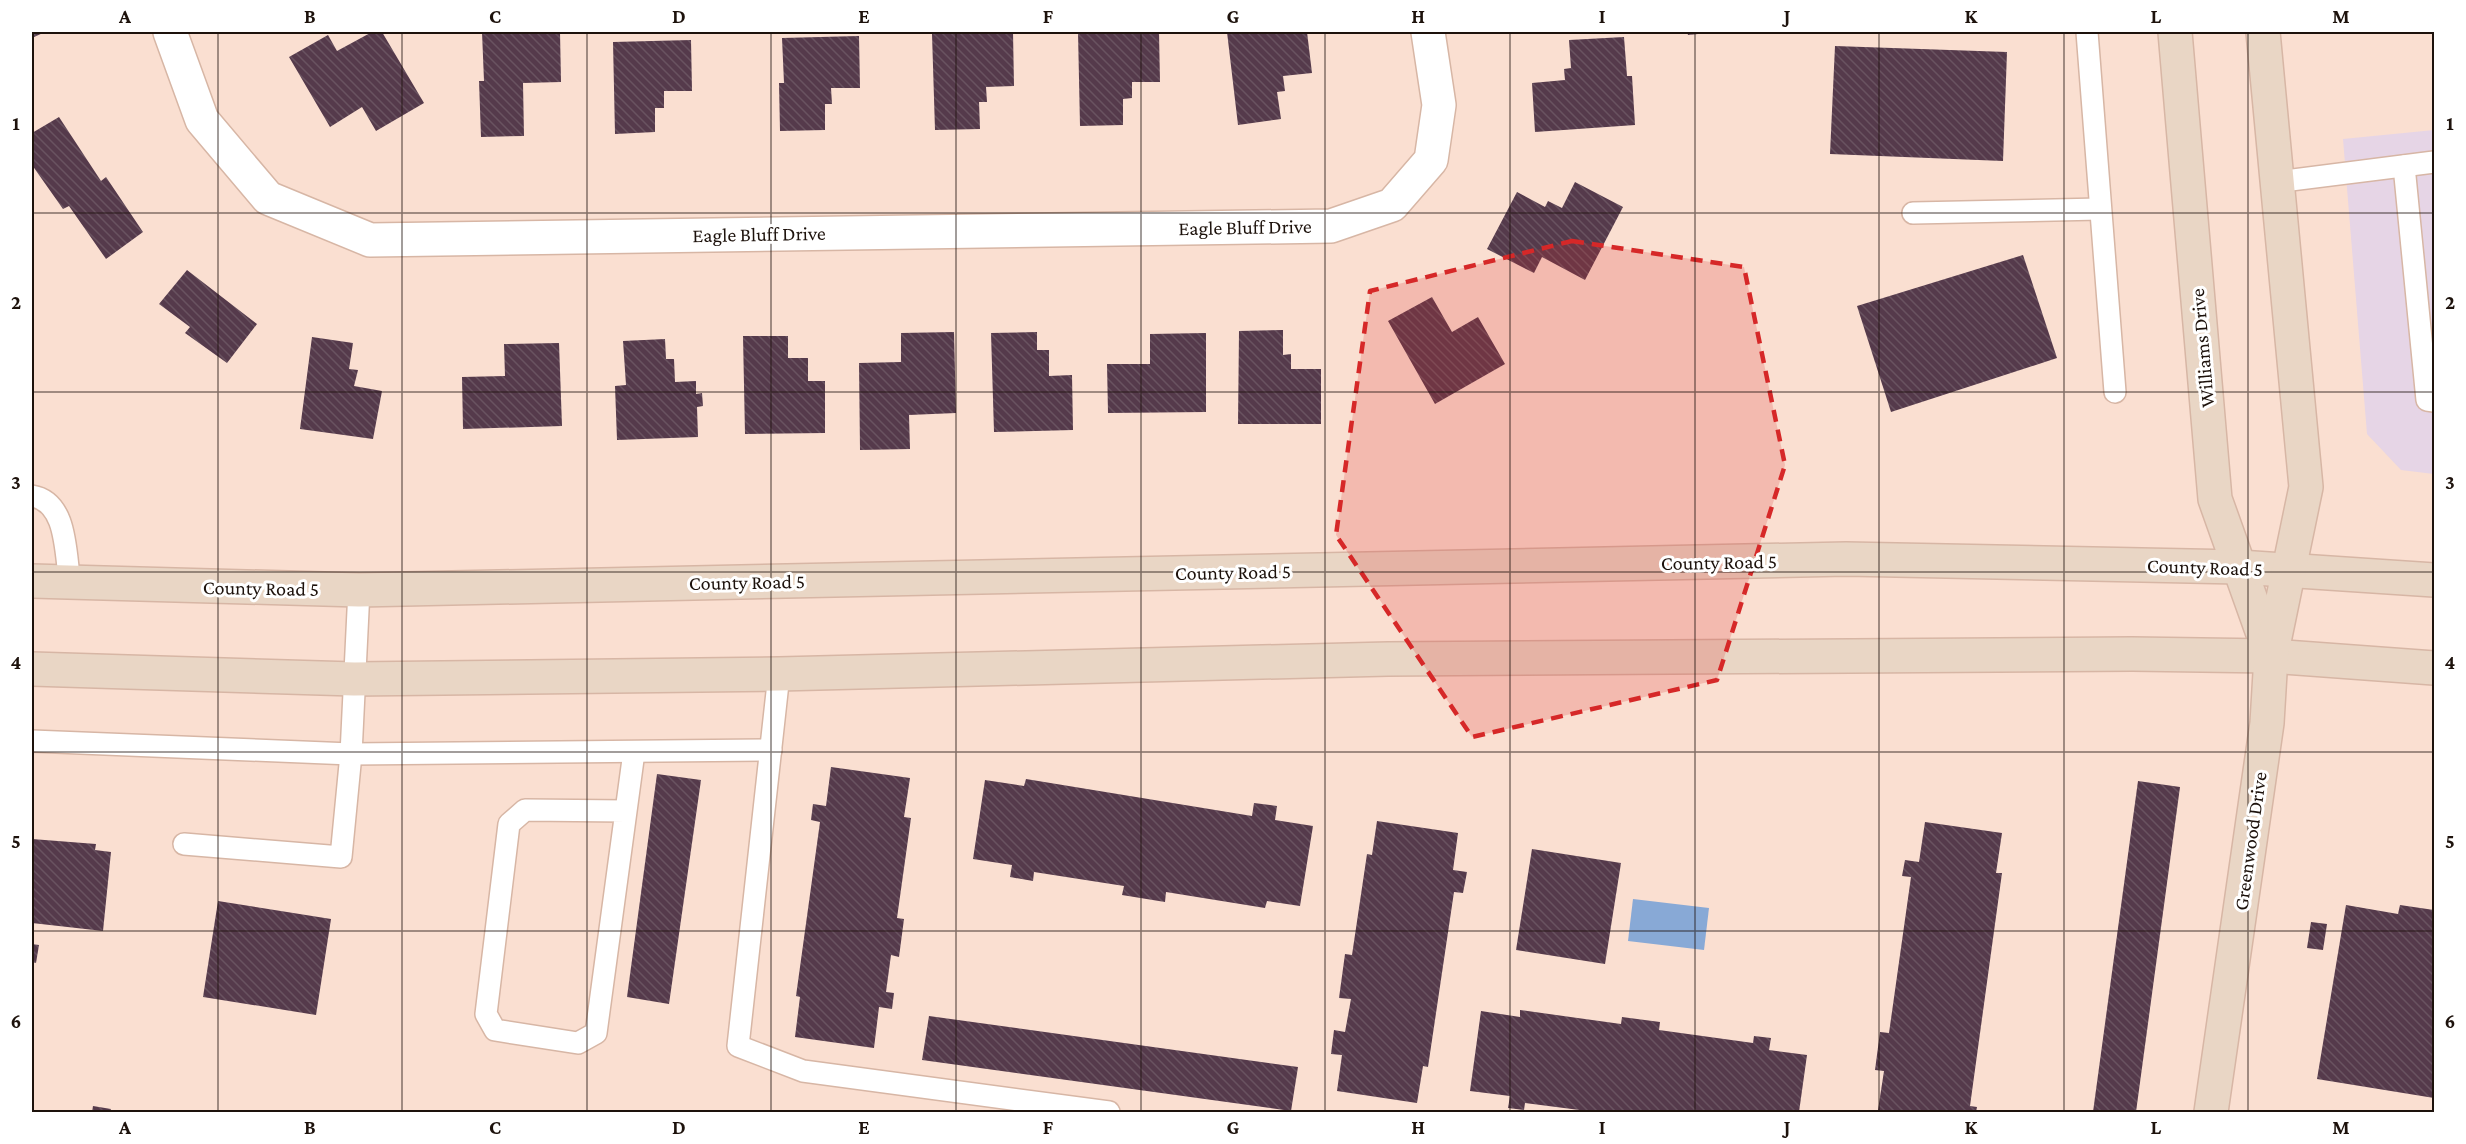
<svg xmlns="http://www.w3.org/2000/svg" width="2466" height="1144" font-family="'Crimson Pro',serif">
	<defs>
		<pattern id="building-back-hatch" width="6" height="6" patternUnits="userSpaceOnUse" patternTransform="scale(1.5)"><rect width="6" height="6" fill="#553a4b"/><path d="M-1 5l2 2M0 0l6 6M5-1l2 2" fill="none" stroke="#695360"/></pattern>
	</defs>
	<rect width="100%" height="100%" fill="#fadfd1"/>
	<path fill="#e6d5e6" d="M 2434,130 L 2434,474 L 2401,470 L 2367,434 L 2343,139 Z"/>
	<path fill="#88a9d6" d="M 1633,899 L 1709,908 L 1704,950 L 1628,941 Z"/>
	<g fill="url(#building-back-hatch)">
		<path d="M 32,32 L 45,32 L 32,38 Z"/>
		<path d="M 372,32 L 382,32 L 424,103 L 376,131 L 362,107 L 330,127 L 289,57 L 328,35 L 337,51 Z"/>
		<path d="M 482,32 L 560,32 L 561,82 L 523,83 L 524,136 L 481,137 L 479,81 L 484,81 Z"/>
		<path d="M 1013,32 L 1014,86 L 986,87 L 987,102 L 979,102 L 980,129 L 935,130 L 932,34 Z"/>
		<path d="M 1078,32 L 1159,32 L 1160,82 L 1132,82 L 1132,98 L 1123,99 L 1123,125 L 1080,126 Z"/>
		<path d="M 1227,32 L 1307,32 L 1312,73 L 1283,76 L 1285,91 L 1277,92 L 1281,119 L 1238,125 Z"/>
		<path d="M 1687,32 L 1708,32 L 1708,33 L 1688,35 Z"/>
		<path d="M 859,36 L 860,88 L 831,88 L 832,104 L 825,104 L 825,130 L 780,131 L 779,83 L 784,83 L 782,38 Z"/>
		<path d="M 1624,37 L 1627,76 L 1632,76 L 1635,125 L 1535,132 L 1532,83 L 1565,80 L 1564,69 L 1571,68 L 1569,40 Z"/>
		<path d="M 691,40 L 692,91 L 664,91 L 664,108 L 655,108 L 655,132 L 615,134 L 613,42 Z"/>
		<path d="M 1835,46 L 2007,52 L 2003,161 L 1830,154 Z"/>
		<path d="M 59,117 L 101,181 L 106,177 L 143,232 L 106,259 L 69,206 L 63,209 L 32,165 L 32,133 Z"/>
		<path d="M 1575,182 L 1623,207 L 1585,280 L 1542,257 L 1534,273 L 1487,249 L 1517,192 L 1545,207 L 1548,201 L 1562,208 Z"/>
		<path d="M 2023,255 L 2057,358 L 1891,412 L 1857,306 Z"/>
		<path d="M 187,270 L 257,324 L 227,363 L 185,333 L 190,327 L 159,304 Z"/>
		<path d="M 1432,297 L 1452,332 L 1478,317 L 1505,364 L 1435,404 L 1388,321 Z"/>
		<path d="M 1283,330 L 1283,355 L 1291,354 L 1291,369 L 1321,369 L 1321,424 L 1238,424 L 1239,331 Z"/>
		<path d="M 954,332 L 956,413 L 909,415 L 910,449 L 860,450 L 859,363 L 901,362 L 901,333 Z"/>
		<path d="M 1037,332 L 1037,350 L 1049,350 L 1049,376 L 1072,375 L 1073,430 L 994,432 L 991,333 Z"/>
		<path d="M 1206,333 L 1206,412 L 1108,413 L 1107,364 L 1150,364 L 1150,334 Z"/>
		<path d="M 743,336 L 788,336 L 788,358 L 808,358 L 808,381 L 825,381 L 825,433 L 745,434 Z"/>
		<path d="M 312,337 L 353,343 L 349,369 L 358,370 L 354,386 L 382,391 L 373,439 L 300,429 Z"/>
		<path d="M 665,339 L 666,359 L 674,359 L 675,382 L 696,381 L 696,394 L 702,393 L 703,406 L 697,407 L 698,437 L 617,440 L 615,386 L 626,385 L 623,341 Z"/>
		<path d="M 559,343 L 562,426 L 463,429 L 462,377 L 505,376 L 504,344 Z"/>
		<path d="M 831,767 L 910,778 L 904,817 L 911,818 L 897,918 L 904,919 L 899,957 L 891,955 L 886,992 L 894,993 L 892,1009 L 879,1007 L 874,1048 L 795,1037 L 800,997 L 796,996 L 820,822 L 811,820 L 813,804 L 826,806 Z"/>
		<path d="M 657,774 L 701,780 L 669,1004 L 627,997 Z"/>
		<path d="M 1026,779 L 1252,816 L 1254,803 L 1277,806 L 1275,820 L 1313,826 L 1300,906 L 1267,901 L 1265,908 L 1166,892 L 1165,902 L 1122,895 L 1124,886 L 1034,872 L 1033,881 L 1010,877 L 1012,865 L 973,859 L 985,780 L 1024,786 Z"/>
		<path d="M 2138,781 L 2180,787 L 2136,1112 L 2093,1112 Z"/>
		<path d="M 1377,821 L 1458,833 L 1453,870 L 1467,872 L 1463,893 L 1454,892 L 1428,1067 L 1423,1066 L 1417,1103 L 1337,1091 L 1342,1055 L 1331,1054 L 1334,1030 L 1345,1032 L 1351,999 L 1339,998 L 1345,954 L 1352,955 L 1367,854 L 1372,855 Z"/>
		<path d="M 1925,822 L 2002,833 L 1996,873 L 2002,873 L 1970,1106 L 1977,1107 L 1976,1112 L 1885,1112 L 1878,1110 L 1884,1071 L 1875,1070 L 1880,1032 L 1889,1033 L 1911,877 L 1902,876 L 1905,860 L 1919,862 Z"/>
		<path d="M 32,839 L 96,844 L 95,850 L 111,852 L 103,931 L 32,923 Z"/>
		<path d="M 1532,849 L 1621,863 L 1605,964 L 1516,950 Z"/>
		<path d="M 218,901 L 331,919 L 316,1015 L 203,997 Z"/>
		<path d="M 2346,905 L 2398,914 L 2400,905 L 2434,910 L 2434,1098 L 2317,1079 Z"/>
		<path d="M 2311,922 L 2327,924 L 2323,950 L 2307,948 Z"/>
		<path d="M 32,944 L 39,945 L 36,963 L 32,962 Z"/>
		<path d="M 1520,1010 L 1621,1024 L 1622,1017 L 1660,1022 L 1659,1030 L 1753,1043 L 1754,1036 L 1771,1038 L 1769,1050 L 1807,1055 L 1799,1112 L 1595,1112 L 1525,1103 L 1524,1110 L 1508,1108 L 1510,1096 L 1470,1091 L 1481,1011 L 1520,1017 Z"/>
		<path d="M 929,1016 L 1298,1067 L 1291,1111 L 922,1060 Z"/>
		<path d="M 93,1106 L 111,1109 L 110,1112 L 92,1112 Z"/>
	</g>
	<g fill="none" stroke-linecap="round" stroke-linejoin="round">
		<defs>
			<g id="lane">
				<path d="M 2087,32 L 2115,392"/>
				<path d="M 2404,166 L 2427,400 L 2434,401"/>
				<path d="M 2276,182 L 2434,162"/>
				<path d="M 1913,213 L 2100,209"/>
				<path d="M 32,496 C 68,502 65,554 70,583"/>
				<path d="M 779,674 L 738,1046 L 803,1071 L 1109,1112"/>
				<path d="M 32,741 L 351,754 L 771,750"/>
				<path d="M 626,811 L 525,810 L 509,824 L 486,1014 L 495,1030 L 578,1043 L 596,1033 L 634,752"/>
				<path d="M 184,844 L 341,857 L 351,754 L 359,590"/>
			</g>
			<path id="street" d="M 170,32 L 202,120 L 268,198 L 370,240 L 1331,226 L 1392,205 L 1431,160 L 1439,105 L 1428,32"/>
			<g id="secondary">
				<path d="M 2175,32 L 2215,499 L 2271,656"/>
				<path d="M 32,581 L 359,590 L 1846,559 L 2239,567 L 2434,580"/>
				<path d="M 32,669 L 354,679 L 779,674 L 1388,659 L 2132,654 L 2271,656 L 2434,668"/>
				<path d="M 2211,1112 L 2267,723 L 2271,656 L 2306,487 L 2263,32"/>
			</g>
		</defs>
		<use href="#lane" stroke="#d7b6a5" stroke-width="24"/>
		<use href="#street" stroke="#d7b6a5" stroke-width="36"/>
		<use href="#secondary" stroke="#d7b6a5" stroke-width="36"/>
		<use href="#lane" stroke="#fff" stroke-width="21"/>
		<use href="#street" stroke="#fff" stroke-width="33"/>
		<use href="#secondary" stroke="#e9d6c5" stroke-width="33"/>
	</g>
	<path fill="#d62828" fill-opacity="0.2" stroke="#d62828" stroke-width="4.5" stroke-dasharray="12 8" stroke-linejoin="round" d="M 1572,241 L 1744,267 L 1785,465 L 1717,680 L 1472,737 L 1336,535 L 1370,291 Z"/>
	<path fill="none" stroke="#1d120c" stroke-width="1.5" stroke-opacity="0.55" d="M 218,32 L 218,1112M 402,32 L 402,1112M 587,32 L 587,1112M 771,32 L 771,1112M 956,32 L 956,1112M 1141,32 L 1141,1112M 1325,32 L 1325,1112M 1510,32 L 1510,1112M 1695,32 L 1695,1112M 1879,32 L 1879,1112M 2064,32 L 2064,1112M 2248,32 L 2248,1112M 32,213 L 2434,213M 32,392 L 2434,392M 32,572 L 2434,572M 32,752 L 2434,752M 32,931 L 2434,931"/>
	<g text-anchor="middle" stroke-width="6" stroke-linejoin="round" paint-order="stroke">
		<g font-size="20" fill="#1d120c" stroke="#fff">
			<text transform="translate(1245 227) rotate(-1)" y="7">Eagle Bluff Drive</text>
			<text transform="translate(759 234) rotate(-1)" y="7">Eagle Bluff Drive</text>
			<text transform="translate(2202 348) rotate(-95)" y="7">Williams Drive</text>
			<text transform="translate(1719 562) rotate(-1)" y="7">County Road 5</text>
			<text transform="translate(2205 567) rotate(2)" y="7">County Road 5</text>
			<text transform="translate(1233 572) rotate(-1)" y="7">County Road 5</text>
			<text transform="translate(747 582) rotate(-1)" y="7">County Road 5</text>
			<text transform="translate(261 588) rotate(1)" y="7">County Road 5</text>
			<text transform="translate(2250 841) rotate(-82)" y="7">Greenwood Drive</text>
		</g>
	</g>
	<rect width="2466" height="1144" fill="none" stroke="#ffffff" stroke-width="66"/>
	<rect x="33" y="33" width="2400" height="1078" fill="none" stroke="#1d120c" stroke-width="2"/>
	<g font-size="20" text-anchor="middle" font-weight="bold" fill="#1d120c">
		<text x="125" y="23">A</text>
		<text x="310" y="23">B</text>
		<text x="495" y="23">C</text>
		<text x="679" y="23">D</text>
		<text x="864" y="23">E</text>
		<text x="1048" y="23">F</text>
		<text x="1233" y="23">G</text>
		<text x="1418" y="23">H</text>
		<text x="1602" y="23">I</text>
		<text x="1787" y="23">J</text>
		<text x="1971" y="23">K</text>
		<text x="2156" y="23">L</text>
		<text x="2341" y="23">M</text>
		<text x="16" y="130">1</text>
		<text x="2450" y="130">1</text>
		<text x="16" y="309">2</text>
		<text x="2450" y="309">2</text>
		<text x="16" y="489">3</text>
		<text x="2450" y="489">3</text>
		<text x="16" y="669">4</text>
		<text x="2450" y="669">4</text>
		<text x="16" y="848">5</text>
		<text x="2450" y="848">5</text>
		<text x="16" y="1028">6</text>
		<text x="2450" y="1028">6</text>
		<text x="125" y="1134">A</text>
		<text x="310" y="1134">B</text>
		<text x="495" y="1134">C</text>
		<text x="679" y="1134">D</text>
		<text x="864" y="1134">E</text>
		<text x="1048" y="1134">F</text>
		<text x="1233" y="1134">G</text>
		<text x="1418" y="1134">H</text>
		<text x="1602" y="1134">I</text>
		<text x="1787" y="1134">J</text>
		<text x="1971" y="1134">K</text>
		<text x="2156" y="1134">L</text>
		<text x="2341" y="1134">M</text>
	</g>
</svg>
